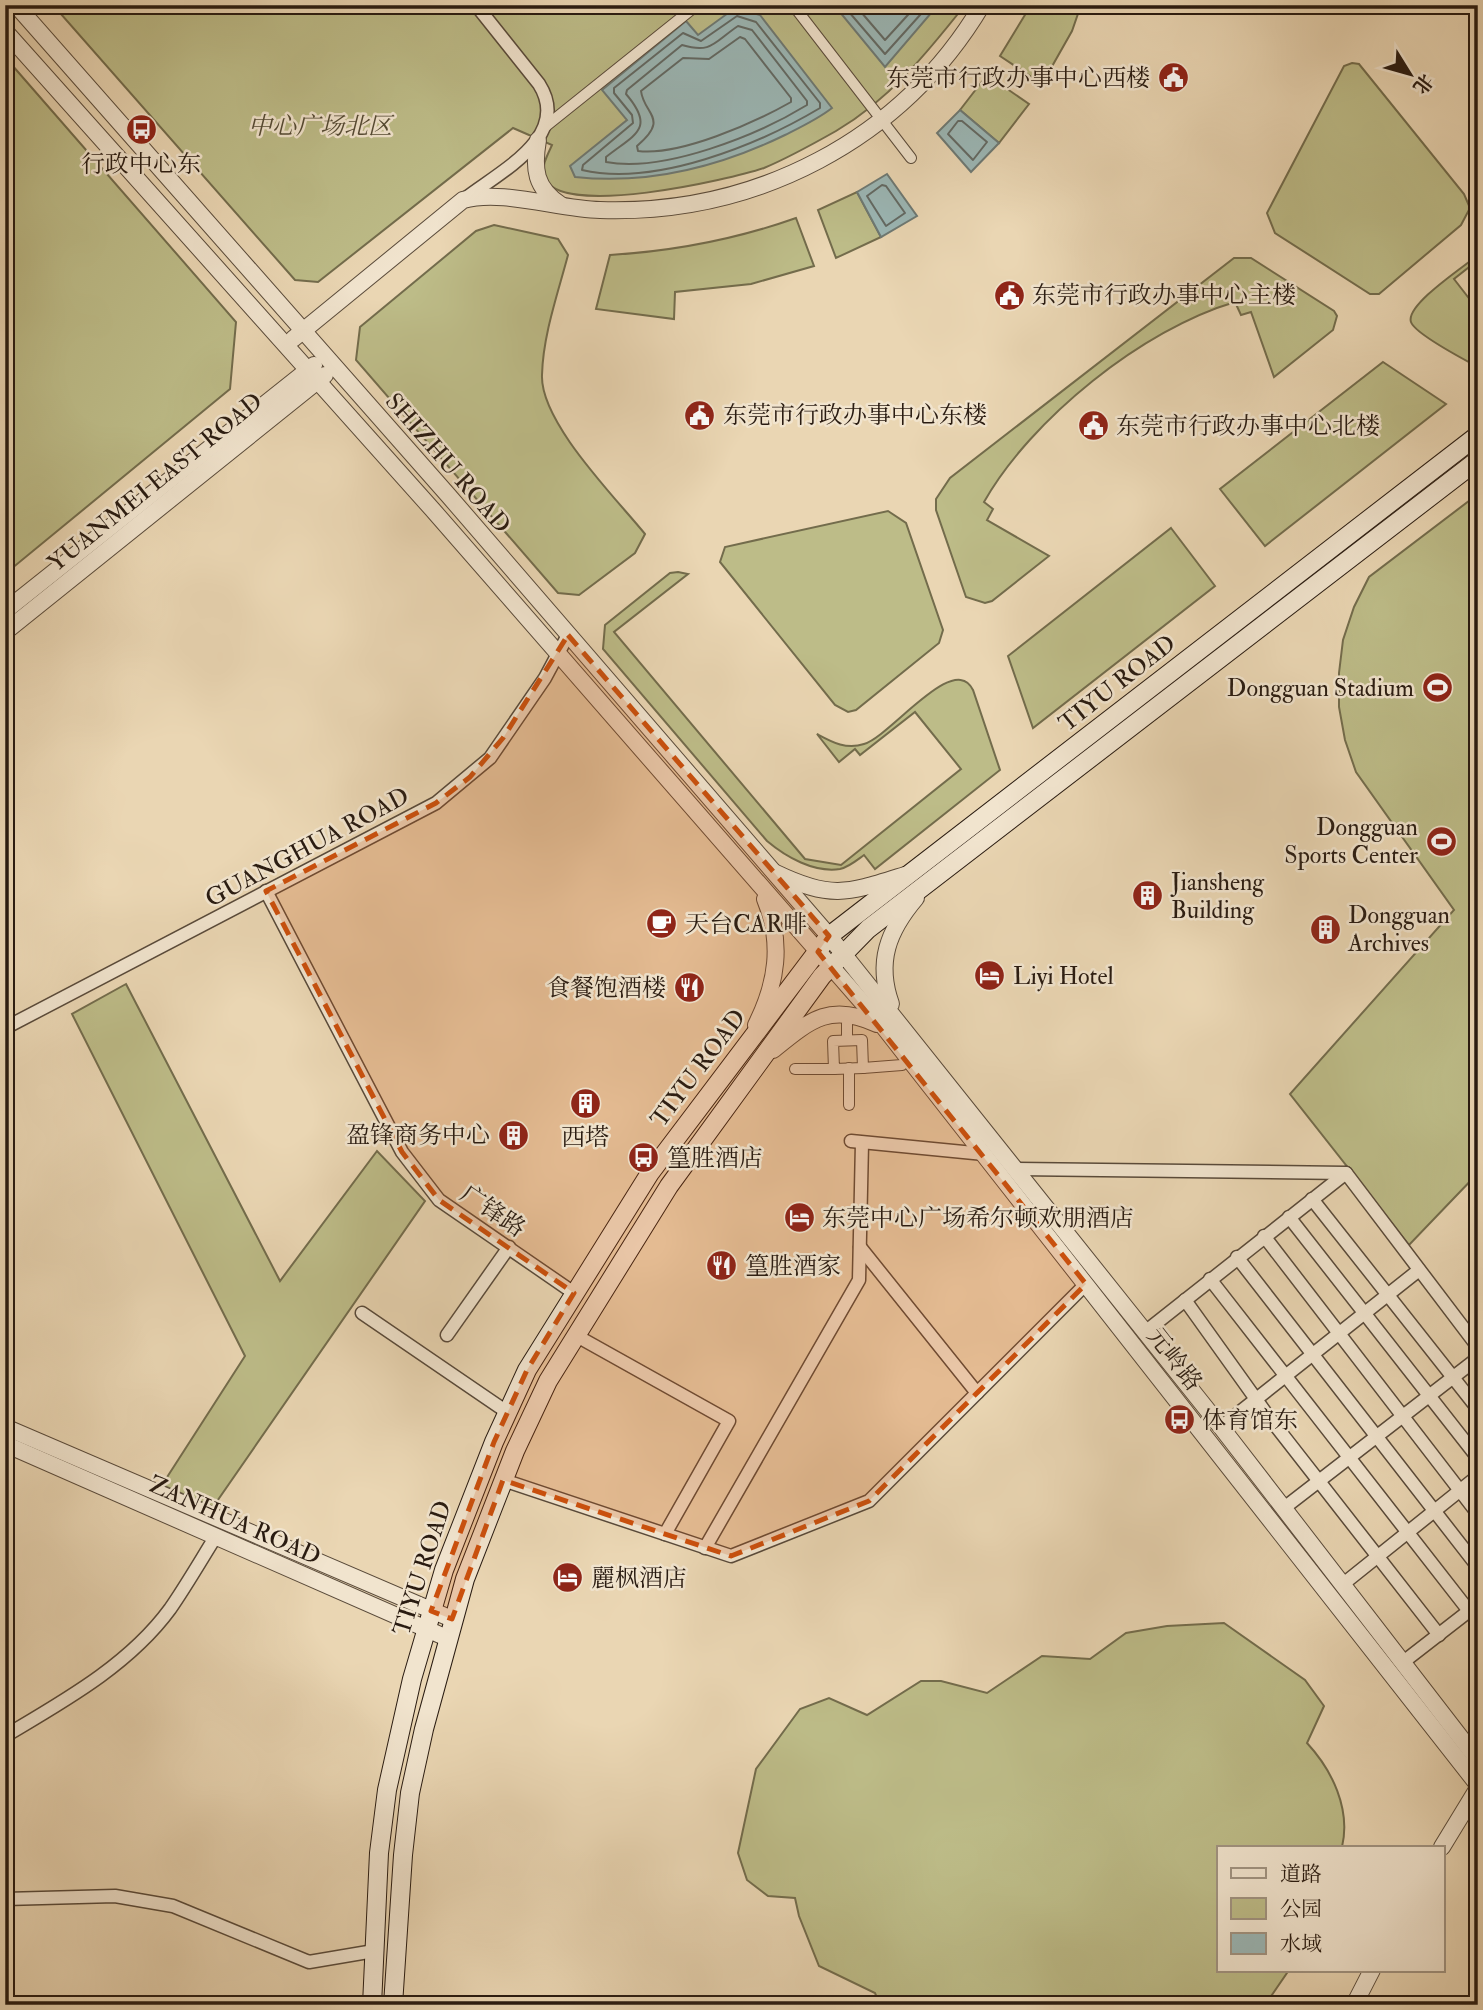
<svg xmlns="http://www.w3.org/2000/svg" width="1483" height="2010" font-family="'IM FELL Double Pica','Noto Serif SC',serif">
	<rect width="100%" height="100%" fill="#ead6b3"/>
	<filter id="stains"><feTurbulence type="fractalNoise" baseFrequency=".00286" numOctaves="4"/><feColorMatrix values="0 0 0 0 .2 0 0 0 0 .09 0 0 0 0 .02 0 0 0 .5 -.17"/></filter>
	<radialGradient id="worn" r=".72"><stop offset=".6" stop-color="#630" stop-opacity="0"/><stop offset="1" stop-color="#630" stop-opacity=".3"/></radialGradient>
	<g fill="#bdbc88" stroke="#736c4c" stroke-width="2">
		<path d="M 53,5 L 965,5 C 927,53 889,100 836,131 C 813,144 788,158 764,168 C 732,179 556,220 544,176 C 541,166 548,154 552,145 L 513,128 L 318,282 L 295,280 Z"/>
		<path d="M 1031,5 L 1081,5 L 1072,31 L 1042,84 L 1000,56 Z"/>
		<path d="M 5,57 L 236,322 L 230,389 L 5,574 Z"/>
		<path d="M 1352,63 L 1359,64 L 1464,194 L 1470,208 L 1461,225 L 1379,294 L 1370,294 L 1275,233 L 1267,213 L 1344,66 Z"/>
		<path d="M 987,75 L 1029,104 L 999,143 L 960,110 Z"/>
		<path d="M 857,192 L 881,237 L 836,258 L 818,210 Z"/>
		<path d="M 796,218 L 814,266 L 751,284 L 675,292 L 674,319 L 596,309 L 610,255 C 675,251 734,240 796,218 Z"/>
		<path d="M 494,225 L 558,239 L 568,255 C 558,293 543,335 542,375 C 540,422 615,497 645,534 L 635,553 L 579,595 L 558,593 L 356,360 L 360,327 L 476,231 Z"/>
		<path d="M 1478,255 L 1478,260 L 1454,279 L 1478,310 L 1478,367 C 1465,360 1415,334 1411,322 C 1405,305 1465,266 1478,255 Z"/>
		<path d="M 1234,258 L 1251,258 L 1334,311 L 1337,316 L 1333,330 L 1274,377 L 1251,312 L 1241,315 L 1235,302 C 1143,329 1031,419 984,502 L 993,509 L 987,520 L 1049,556 L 992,601 L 985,603 L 966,597 L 936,510 L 936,499 L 950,478 Z"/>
		<path d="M 1383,362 L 1446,404 L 1265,546 L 1220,489 Z"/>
		<path d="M 1478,494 L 1478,1173 L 1409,1245 L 1290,1094 L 1454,910 L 1356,772 L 1345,740 L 1339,707 L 1339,673 L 1343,640 L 1354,607 L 1369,577 Z"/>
		<path d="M 888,511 L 906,523 L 943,630 L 939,643 L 856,710 L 848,712 L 835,705 L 720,562 L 725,547 Z"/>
		<path d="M 1171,528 L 1215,586 L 1033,728 L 1008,656 Z"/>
		<path d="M 678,572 L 688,574 L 614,632 L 805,859 L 841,865 L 961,769 L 915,712 L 860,755 L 855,749 L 839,762 L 817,734 C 832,742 846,750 864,744 C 891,736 954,651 973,690 L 1000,770 L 875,869 L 864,855 C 857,860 849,867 840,869 C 814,873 786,857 767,841 L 603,649 L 605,625 L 670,573 Z"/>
		<path d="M 126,984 L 280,1281 L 377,1151 L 425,1201 L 213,1507 L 162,1485 L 245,1356 L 72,1014 Z"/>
		<path d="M 1224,1623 L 1305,1680 L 1324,1706 L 1307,1743 C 1332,1770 1351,1809 1342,1847 L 1219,1847 L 1219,1970 L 1289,1970 L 1265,2005 L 880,2005 L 875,1993 L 819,1966 L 799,1916 L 795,1898 L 768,1896 L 747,1880 L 738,1853 L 756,1769 L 800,1709 L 829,1698 L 867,1715 L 921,1681 L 941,1681 L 987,1693 L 1042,1656 L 1090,1659 L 1126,1633 L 1167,1626 Z"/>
	</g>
	<g fill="#9bb7b6" stroke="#6d7974" stroke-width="2">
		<path d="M 834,5 L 938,5 L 885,67 Z"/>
		<path d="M 735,8 L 760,15 L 832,108 C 818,119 801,127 785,135 C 719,167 649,185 575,177 L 570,166 L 627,120 L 602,90 L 686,21 L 698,35 Z"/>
		<path d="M 960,110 L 999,143 L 971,172 L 937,133 Z"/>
		<path d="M 887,174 L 917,216 L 881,237 L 857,192 Z"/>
	</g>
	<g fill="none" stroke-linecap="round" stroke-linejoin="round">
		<g stroke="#626964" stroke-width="2">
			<path d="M 843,5 L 885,54 L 929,5"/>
			<path d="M 855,5 L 885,40 L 917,5"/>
			<path d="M 737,16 L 756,22 L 820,103 L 820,108 C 758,145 655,187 582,170 L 583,165 L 633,123 L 632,115 L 614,93 L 614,88 L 683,33 L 701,41 Z"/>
			<path d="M 738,26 L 752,30 L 807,101 L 807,105 C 758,135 664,173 606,162 L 606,157 C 635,134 656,129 626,94 L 627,90 L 682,45 C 712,54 714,42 738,26 Z"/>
			<path d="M 740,37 L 745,39 L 791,98 L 791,102 C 754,123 680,156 638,151 L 637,146 C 670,118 644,115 641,91 L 683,58 L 709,59 Z"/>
			<path d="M 958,121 L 962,121 L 987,142 L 973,160 L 948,134 Z"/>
			<path d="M 882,185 L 886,186 L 905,213 L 886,226 L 867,196 Z"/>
		</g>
		<defs>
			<g id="pedestrian">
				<path d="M 793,5 L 911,158"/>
				<path d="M 546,126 L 697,5"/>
				<path d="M 847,1023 L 847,1040"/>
				<path d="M 862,1040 L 863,1068 L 834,1069 L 833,1041 Z"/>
				<path d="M 849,1068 L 849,1105"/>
				<path d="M 863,1068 L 902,1065"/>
				<path d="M 795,1069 L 834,1069"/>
			</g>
			<g id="minor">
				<path d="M 466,198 C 501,171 572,136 539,84 L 476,5"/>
				<path d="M 266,891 L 402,1152 L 439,1200 L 574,1293"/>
				<path d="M 5,1028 L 436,803 L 490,758 L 545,678 L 568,635"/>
				<path d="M 851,1141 L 984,1154"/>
				<path d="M 1017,1169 L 1346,1173"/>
				<path d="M 1312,1199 L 1478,1409"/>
				<path d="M 1289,1217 L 1478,1458"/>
				<path d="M 1264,1236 L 1478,1514"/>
				<path d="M 860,1247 L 977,1393"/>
				<path d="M 1237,1257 L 1478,1567"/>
				<path d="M 1210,1279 L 1469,1611"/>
				<path d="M 1185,1300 L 1268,1416 L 1439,1635"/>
				<path d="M 362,1313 L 507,1412"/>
				<path d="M 1145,1332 L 1346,1173 L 1478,1347"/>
				<path d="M 447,1335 L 509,1247"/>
				<path d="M 575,1335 L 729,1421 L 665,1534"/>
				<path d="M 1221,1427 L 1419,1270"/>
				<path d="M 503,1480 L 731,1556 L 869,1501 L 1086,1284"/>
				<path d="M 1284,1508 L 1478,1358"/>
				<path d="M 705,1548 L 859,1280 L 862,1143"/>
				<path d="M 1342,1585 L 1478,1476"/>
				<path d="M 1402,1663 L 1478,1604"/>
				<path d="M 5,1736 C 64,1701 129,1665 170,1609 C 186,1586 201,1560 216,1536"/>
				<path d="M 5,1899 L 115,1896 L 173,1906 L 309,1962 L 374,1951"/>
			</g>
			<g id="tertiary">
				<path d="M 16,5 L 448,495 L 829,936 L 1221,1427 L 1478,1760"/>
				<path d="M 5,31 L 432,509 L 883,1026 L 1478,1785"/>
				<path d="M 538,140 C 533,169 535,188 561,205"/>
				<path d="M 293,339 L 463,200 C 502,189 558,209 600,210 C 755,215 901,141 982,5"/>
				<path d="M 5,611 L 314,365"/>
				<path d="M 5,632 L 325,375"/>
				<path d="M 776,873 C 832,900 848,893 905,875"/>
				<path d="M 891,1004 C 876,962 888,931 916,898"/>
				<path d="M 756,1025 C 777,983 783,943 765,899"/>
				<path d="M 773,1050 C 810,1020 830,1002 877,1024"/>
				<path d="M 5,1427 L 452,1619"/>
				<path d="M 5,1444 L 447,1638"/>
				<path d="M 1442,1847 L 1478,1788"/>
				<path d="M 1354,2005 L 1372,1970"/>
			</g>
			<g id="secondary">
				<path d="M 372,2005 L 379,1853 L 387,1790 L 412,1679 L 444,1570 L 494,1442 L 527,1370 L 650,1173 L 829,936 L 1478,435"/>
				<path d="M 393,2005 L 403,1855 L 410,1793 L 424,1729 L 465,1579 L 515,1451 L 548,1381 L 669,1186 L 822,976 L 868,929 L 1478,460"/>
			</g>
		</defs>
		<use href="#pedestrian" stroke="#594a3a" stroke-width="12"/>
		<use href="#minor" stroke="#594a3a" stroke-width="15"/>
		<use href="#tertiary" stroke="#594a3a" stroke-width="18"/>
		<use href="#secondary" stroke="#291b11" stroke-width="20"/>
		<use href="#pedestrian" stroke="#f1e4ce" stroke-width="10"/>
		<use href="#minor" stroke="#f1e4ce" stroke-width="12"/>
		<use href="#tertiary" stroke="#f1e4ce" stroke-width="16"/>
		<use href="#secondary" stroke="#f1e4ce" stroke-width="18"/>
	</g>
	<path fill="#cb500d" fill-opacity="0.2" stroke="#cb500d" stroke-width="5" stroke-dasharray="14 9" stroke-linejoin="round" d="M 568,635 L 829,936 L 818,952 L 1086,1284 L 869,1501 L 731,1556 L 503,1480 L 452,1619 L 431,1611 L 494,1442 L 527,1370 L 574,1293 L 439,1200 L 402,1152 L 266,891 L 436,803 L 470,777 L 503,738 Z"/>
	<defs>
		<symbol id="civic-disc" viewBox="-11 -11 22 22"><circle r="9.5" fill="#8f2418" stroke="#f1e4ce"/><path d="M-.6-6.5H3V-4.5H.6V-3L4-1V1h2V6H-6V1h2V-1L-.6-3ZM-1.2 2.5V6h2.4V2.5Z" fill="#fff"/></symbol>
		<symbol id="bus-disc" viewBox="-11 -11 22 22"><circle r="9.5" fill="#8f2418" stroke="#f1e4ce"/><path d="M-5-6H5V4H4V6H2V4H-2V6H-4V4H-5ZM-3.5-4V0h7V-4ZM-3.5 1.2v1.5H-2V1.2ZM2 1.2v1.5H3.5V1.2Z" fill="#fff"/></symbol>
		<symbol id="stadium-disc" viewBox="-11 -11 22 22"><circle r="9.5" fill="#8f2418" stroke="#f1e4ce"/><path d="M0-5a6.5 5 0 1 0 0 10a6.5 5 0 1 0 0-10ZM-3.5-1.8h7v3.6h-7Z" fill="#fff"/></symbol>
		<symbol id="building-disc" viewBox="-11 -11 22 22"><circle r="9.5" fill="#8f2418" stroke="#f1e4ce"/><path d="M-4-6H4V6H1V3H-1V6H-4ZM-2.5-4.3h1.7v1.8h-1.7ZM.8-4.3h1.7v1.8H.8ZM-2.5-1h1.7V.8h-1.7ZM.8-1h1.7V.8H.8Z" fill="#fff"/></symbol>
		<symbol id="cafe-disc" viewBox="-11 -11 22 22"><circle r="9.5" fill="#8f2418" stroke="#f1e4ce"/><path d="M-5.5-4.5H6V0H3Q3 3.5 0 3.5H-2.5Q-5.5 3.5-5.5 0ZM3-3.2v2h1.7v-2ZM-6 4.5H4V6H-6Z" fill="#fff"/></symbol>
		<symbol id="hotel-disc" viewBox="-11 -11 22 22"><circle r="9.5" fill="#8f2418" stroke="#f1e4ce"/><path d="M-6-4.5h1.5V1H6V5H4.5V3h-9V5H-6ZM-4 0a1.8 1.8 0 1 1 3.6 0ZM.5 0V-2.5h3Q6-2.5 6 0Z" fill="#fff"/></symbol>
		<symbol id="restaurant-disc" viewBox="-11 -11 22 22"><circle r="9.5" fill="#8f2418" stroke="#f1e4ce"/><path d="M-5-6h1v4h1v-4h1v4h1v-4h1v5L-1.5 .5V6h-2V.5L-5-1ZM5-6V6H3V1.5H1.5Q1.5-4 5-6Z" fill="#fff"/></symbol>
	</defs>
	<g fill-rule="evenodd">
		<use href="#civic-disc" x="1156" y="60" width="35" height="35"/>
		<use href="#bus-disc" x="124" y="112" width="35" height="35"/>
		<use href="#civic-disc" x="992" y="278" width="35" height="35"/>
		<use href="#civic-disc" x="682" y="398" width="35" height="35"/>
		<use href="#civic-disc" x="1076" y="408" width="35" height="35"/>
		<use href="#stadium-disc" x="1420" y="670" width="35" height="35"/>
		<use href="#stadium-disc" x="1424" y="824" width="35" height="35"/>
		<use href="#building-disc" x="1130" y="878" width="35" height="35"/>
		<use href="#cafe-disc" x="644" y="906" width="35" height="35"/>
		<use href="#building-disc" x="1308" y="912" width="35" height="35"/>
		<use href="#hotel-disc" x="972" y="958" width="35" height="35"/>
		<use href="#restaurant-disc" x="672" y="970" width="35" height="35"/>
		<use href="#building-disc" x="568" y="1086" width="35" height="35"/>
		<use href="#building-disc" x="496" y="1118" width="35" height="35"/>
		<use href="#bus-disc" x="626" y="1140" width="35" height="35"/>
		<use href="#hotel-disc" x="782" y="1200" width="35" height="35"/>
		<use href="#restaurant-disc" x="704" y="1248" width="35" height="35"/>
		<use href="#bus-disc" x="1162" y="1402" width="35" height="35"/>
		<use href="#hotel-disc" x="550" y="1560" width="35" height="35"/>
	</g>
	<g text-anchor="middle" stroke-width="5" stroke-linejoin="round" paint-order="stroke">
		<g font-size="24" fill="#291b11" stroke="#f1e4ce" text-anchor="start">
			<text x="1150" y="86" text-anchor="end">东莞市行政办事中心西楼</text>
			<text x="141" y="172" text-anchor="middle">行政中心东</text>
			<text x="1032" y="303">东莞市行政办事中心主楼</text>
			<text x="723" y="423">东莞市行政办事中心东楼</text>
			<text x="1116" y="434">东莞市行政办事中心北楼</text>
			<text x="1414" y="696" text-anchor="end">Dongguan Stadium</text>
			<text x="1418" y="835" text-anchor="end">Dongguan<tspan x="1418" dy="28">Sports Center</tspan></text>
			<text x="1171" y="890">Jiansheng<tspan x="1171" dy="28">Building</tspan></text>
			<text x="1348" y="923">Dongguan<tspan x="1348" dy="28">Archives</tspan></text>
			<text x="685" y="932">天台CAR啡</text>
			<text x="1013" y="984">Liyi Hotel</text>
			<text x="666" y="996" text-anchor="end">食餐饱酒楼</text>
			<text x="490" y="1143" text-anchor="end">盈锋商务中心</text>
			<text x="585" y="1145" text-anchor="middle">西塔</text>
			<text x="667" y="1166">篁胜酒店</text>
			<text x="822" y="1226">东莞中心广场希尔顿欢朋酒店</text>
			<text x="745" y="1274">篁胜酒家</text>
			<text x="1202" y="1428">体育馆东</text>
			<text x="591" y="1586">麗枫酒店</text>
		</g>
		<g font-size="24" font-style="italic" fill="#554b35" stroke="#f1e4ce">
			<text x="320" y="134">中心广场北区</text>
		</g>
		<g font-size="24" fill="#291b11" stroke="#f1e4ce">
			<text transform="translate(448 463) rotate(49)" y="8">SHIZHU ROAD</text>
			<text transform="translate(155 482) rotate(-39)" y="8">YUANMEI EAST ROAD</text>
			<text transform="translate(1117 683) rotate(-38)" y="8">TIYU ROAD</text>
			<text transform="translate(307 847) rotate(-28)" y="8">GUANGHUA ROAD</text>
			<text transform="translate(698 1068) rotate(-53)" y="8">TIYU ROAD</text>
			<text transform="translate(493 1211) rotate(34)" y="8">广锋路</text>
			<text transform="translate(1175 1359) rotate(52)" y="8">元岭路</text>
			<text transform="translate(235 1520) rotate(24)" y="8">ZANHUA ROAD</text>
			<text transform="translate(422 1568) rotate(-72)" y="8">TIYU ROAD</text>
		</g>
	</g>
	<rect width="1483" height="2010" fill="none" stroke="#ead6b3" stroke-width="28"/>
	<rect x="7" y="7" width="1469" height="1996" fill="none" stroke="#291b11" stroke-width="3.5"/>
	<rect x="14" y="14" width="1455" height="1982" fill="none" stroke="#291b11" stroke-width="2"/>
	<rect x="1217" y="1846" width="228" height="126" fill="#f1e4ce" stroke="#a19482" stroke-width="2"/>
	<rect x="1231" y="1868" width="35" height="10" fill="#f1e4ce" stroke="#a19482" stroke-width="2"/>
	<text x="1280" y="1881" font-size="21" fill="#291b11">道路</text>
	<rect x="1231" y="1898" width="35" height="21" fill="#bdbc88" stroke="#a19482" stroke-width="2"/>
	<text x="1280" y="1916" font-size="21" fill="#291b11">公园</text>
	<rect x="1231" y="1933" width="35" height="21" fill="#9bb7b6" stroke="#a19482" stroke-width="2"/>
	<text x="1280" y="1951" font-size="21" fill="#291b11">水域</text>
	<g transform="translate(1410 74) rotate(127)" stroke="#f1e4ce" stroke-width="5" paint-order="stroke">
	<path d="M0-5L12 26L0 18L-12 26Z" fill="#291b11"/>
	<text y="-10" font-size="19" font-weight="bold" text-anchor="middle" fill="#291b11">北</text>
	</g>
	<rect width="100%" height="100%" filter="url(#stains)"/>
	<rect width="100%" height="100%" fill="url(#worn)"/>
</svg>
